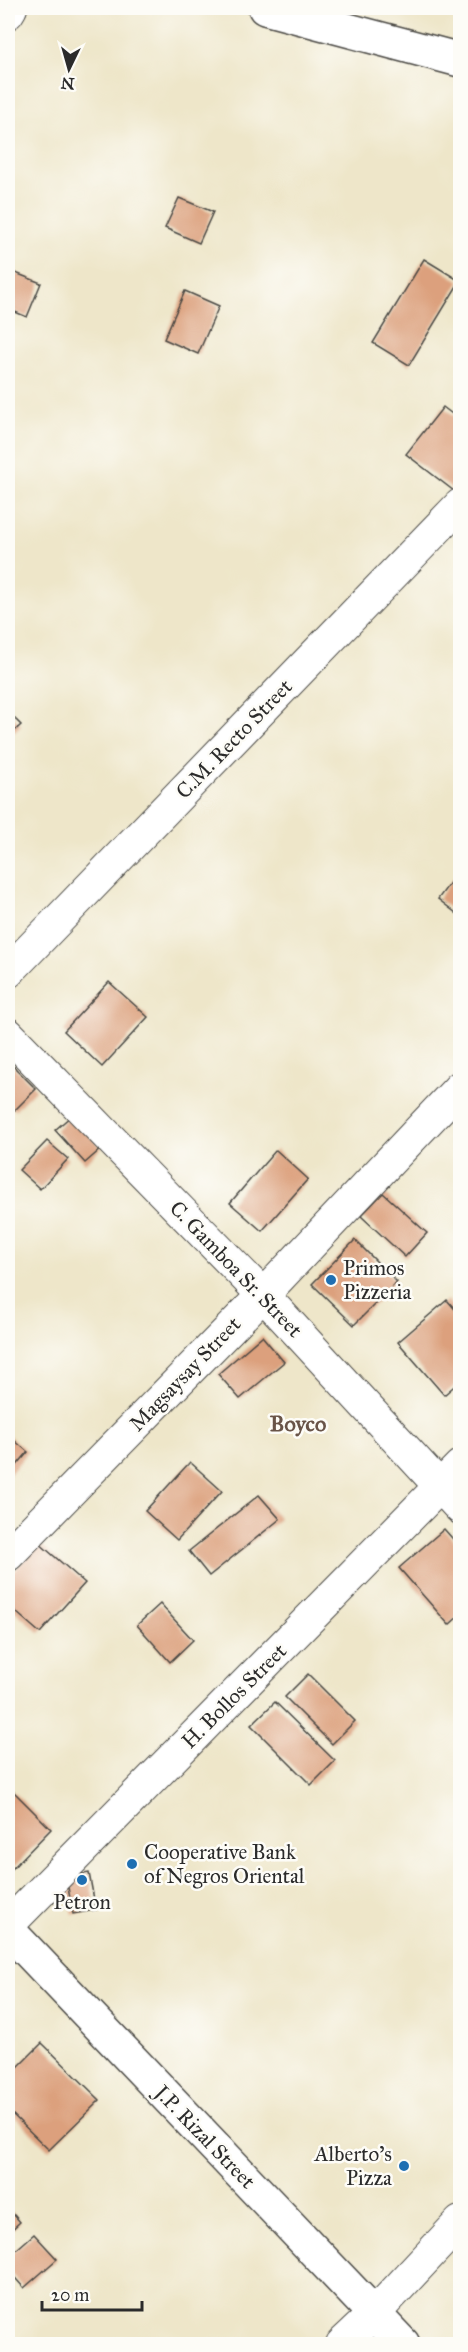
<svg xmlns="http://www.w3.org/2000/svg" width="468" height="2352" font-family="'IM FELL Great Primer',serif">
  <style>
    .building { fill: #dca07d }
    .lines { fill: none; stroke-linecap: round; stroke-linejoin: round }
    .minor-casing { stroke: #484743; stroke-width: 34 }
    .tertiary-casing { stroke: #484743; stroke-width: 36 }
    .minor { stroke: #fff; stroke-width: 32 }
    .tertiary { stroke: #fff; stroke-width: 33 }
    .poi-dot { fill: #1f6fb2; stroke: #fdfcf7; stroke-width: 2 }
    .labels { text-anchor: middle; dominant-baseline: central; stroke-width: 5; stroke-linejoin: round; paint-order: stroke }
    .street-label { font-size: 21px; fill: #2b2b2b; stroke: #fdfcf7 }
    .poi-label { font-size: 21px; fill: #2b2b2b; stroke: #fdfcf7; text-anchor: start }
    .neighbourhood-label { font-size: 22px; font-weight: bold; fill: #695448; stroke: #fdfcf7 }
  </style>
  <rect width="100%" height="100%" fill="#fdfcf7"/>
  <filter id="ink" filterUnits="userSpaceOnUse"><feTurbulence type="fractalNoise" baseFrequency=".0167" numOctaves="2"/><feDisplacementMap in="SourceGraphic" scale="12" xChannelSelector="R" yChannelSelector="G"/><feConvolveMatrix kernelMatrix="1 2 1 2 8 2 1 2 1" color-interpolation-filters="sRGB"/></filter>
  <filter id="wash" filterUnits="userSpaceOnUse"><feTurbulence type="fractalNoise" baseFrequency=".008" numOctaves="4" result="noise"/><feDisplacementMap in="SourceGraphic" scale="24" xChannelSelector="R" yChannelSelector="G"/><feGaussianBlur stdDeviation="1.35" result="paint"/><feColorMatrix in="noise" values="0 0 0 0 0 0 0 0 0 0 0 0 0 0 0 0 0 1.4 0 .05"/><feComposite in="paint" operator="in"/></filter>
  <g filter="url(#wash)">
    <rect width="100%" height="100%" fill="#eee6c9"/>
    <g id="blocks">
      <g class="building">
        <polygon points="179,198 213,212 199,243 165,228"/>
        <polygon points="424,259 460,281 409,365 373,343"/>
        <polygon points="8,270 41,283 27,317 8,309"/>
        <polygon points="185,291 219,306 198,354 164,339"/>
        <polygon points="443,407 460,420 460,483 454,491 406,454"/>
        <polygon points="8,712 21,725 8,737"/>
        <polygon points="460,869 460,916 438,899"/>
        <polygon points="109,982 148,1017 102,1067 64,1031"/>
        <polygon points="8,1061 36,1089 15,1110 8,1103"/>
        <polygon points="72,1115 102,1148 85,1163 55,1130"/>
        <polygon points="47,1141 68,1159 40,1189 19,1170"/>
        <polygon points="276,1150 308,1179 262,1231 230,1203"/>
        <polygon points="383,1193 427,1233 405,1257 361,1216"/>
        <polygon points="355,1240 397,1282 354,1325 312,1284"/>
        <polygon points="447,1300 460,1315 460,1381 444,1395 398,1342"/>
        <polygon points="262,1336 284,1362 240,1399 218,1374"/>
        <polygon points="8,1435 28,1452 8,1476"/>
        <polygon points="190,1462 222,1491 177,1540 145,1511"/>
        <polygon points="259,1495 280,1519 209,1576 189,1551"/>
        <polygon points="444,1529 460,1547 460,1615 449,1625 399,1568"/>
        <polygon points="39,1543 85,1583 40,1633 8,1605 8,1578"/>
        <polygon points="160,1604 193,1640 170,1662 137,1625"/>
        <polygon points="308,1674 355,1721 332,1744 285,1697"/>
        <polygon points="275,1702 335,1761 311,1785 251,1725"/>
        <polygon points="14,1792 51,1829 12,1869 8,1865 8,1798"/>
        <polygon points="89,1873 96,1910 73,1914 66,1877"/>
        <polygon points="42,2043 100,2100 49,2150 8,2110 8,2077"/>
        <polygon points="8,2208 20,2222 8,2233"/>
        <polygon points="34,2234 57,2259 24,2288 8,2270 8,2257"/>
      </g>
    </g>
  </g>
  <g filter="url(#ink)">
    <use href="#blocks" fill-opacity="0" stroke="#484743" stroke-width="1.5"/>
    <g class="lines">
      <g class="minor-casing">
        <g id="minor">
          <polyline points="8,13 11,8"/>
          <polyline points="8,972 460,505"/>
          <polyline points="8,1034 263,1295 460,1508"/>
          <polyline points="8,1555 263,1295 460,1087"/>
          <polyline points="8,1925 460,1466"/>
          <polyline points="342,2344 374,2314 460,2222"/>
        </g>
      </g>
      <g class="tertiary-casing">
        <g id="tertiary">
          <polyline points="265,8 460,60"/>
          <polyline points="8,1930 403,2344"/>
        </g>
      </g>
      <use href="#minor" class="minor"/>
      <use href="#tertiary" class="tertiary"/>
    </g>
  </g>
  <g class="poi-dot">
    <circle cx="331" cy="1280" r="6"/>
    <circle cx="132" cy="1864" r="6"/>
    <circle cx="82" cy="1880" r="6"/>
    <circle cx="404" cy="2166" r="6"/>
  </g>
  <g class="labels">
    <g class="street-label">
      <text transform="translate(234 739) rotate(-46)">C.M. Recto Street</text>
      <text transform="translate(236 1269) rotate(46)">C. Gamboa Sr. Street</text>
      <text transform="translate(185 1374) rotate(-46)">Magsaysay Street</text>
      <text transform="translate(234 1696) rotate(-45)">H. Bollos Street</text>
      <text transform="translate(205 2137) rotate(46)">J.P. Rizal Street</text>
    </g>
    <g class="poi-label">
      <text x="343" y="1268">Primos<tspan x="343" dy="24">Pizzeria</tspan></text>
      <text x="144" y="1852">Cooperative Bank<tspan x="144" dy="24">of Negros Oriental</tspan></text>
      <text x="82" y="1902" text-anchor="middle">Petron</text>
      <text x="392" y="2154" text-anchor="end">Alberto's<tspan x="392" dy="24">Pizza</tspan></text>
    </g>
    <g class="neighbourhood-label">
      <text x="298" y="1423">Boyco</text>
    </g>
  </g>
  <rect width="468" height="2352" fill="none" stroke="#fdfcf7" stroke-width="30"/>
  <g transform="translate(69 69) rotate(185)" stroke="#fdfcf7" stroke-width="4.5" paint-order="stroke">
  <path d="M0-4.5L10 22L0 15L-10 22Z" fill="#2b2b2b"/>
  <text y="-9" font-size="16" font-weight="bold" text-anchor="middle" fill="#2b2b2b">N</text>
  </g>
  <path d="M42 2301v9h100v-9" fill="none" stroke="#2b2b2b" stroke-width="3"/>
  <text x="51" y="2301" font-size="18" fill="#2b2b2b" stroke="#fdfcf7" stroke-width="4.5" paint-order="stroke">20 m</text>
</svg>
